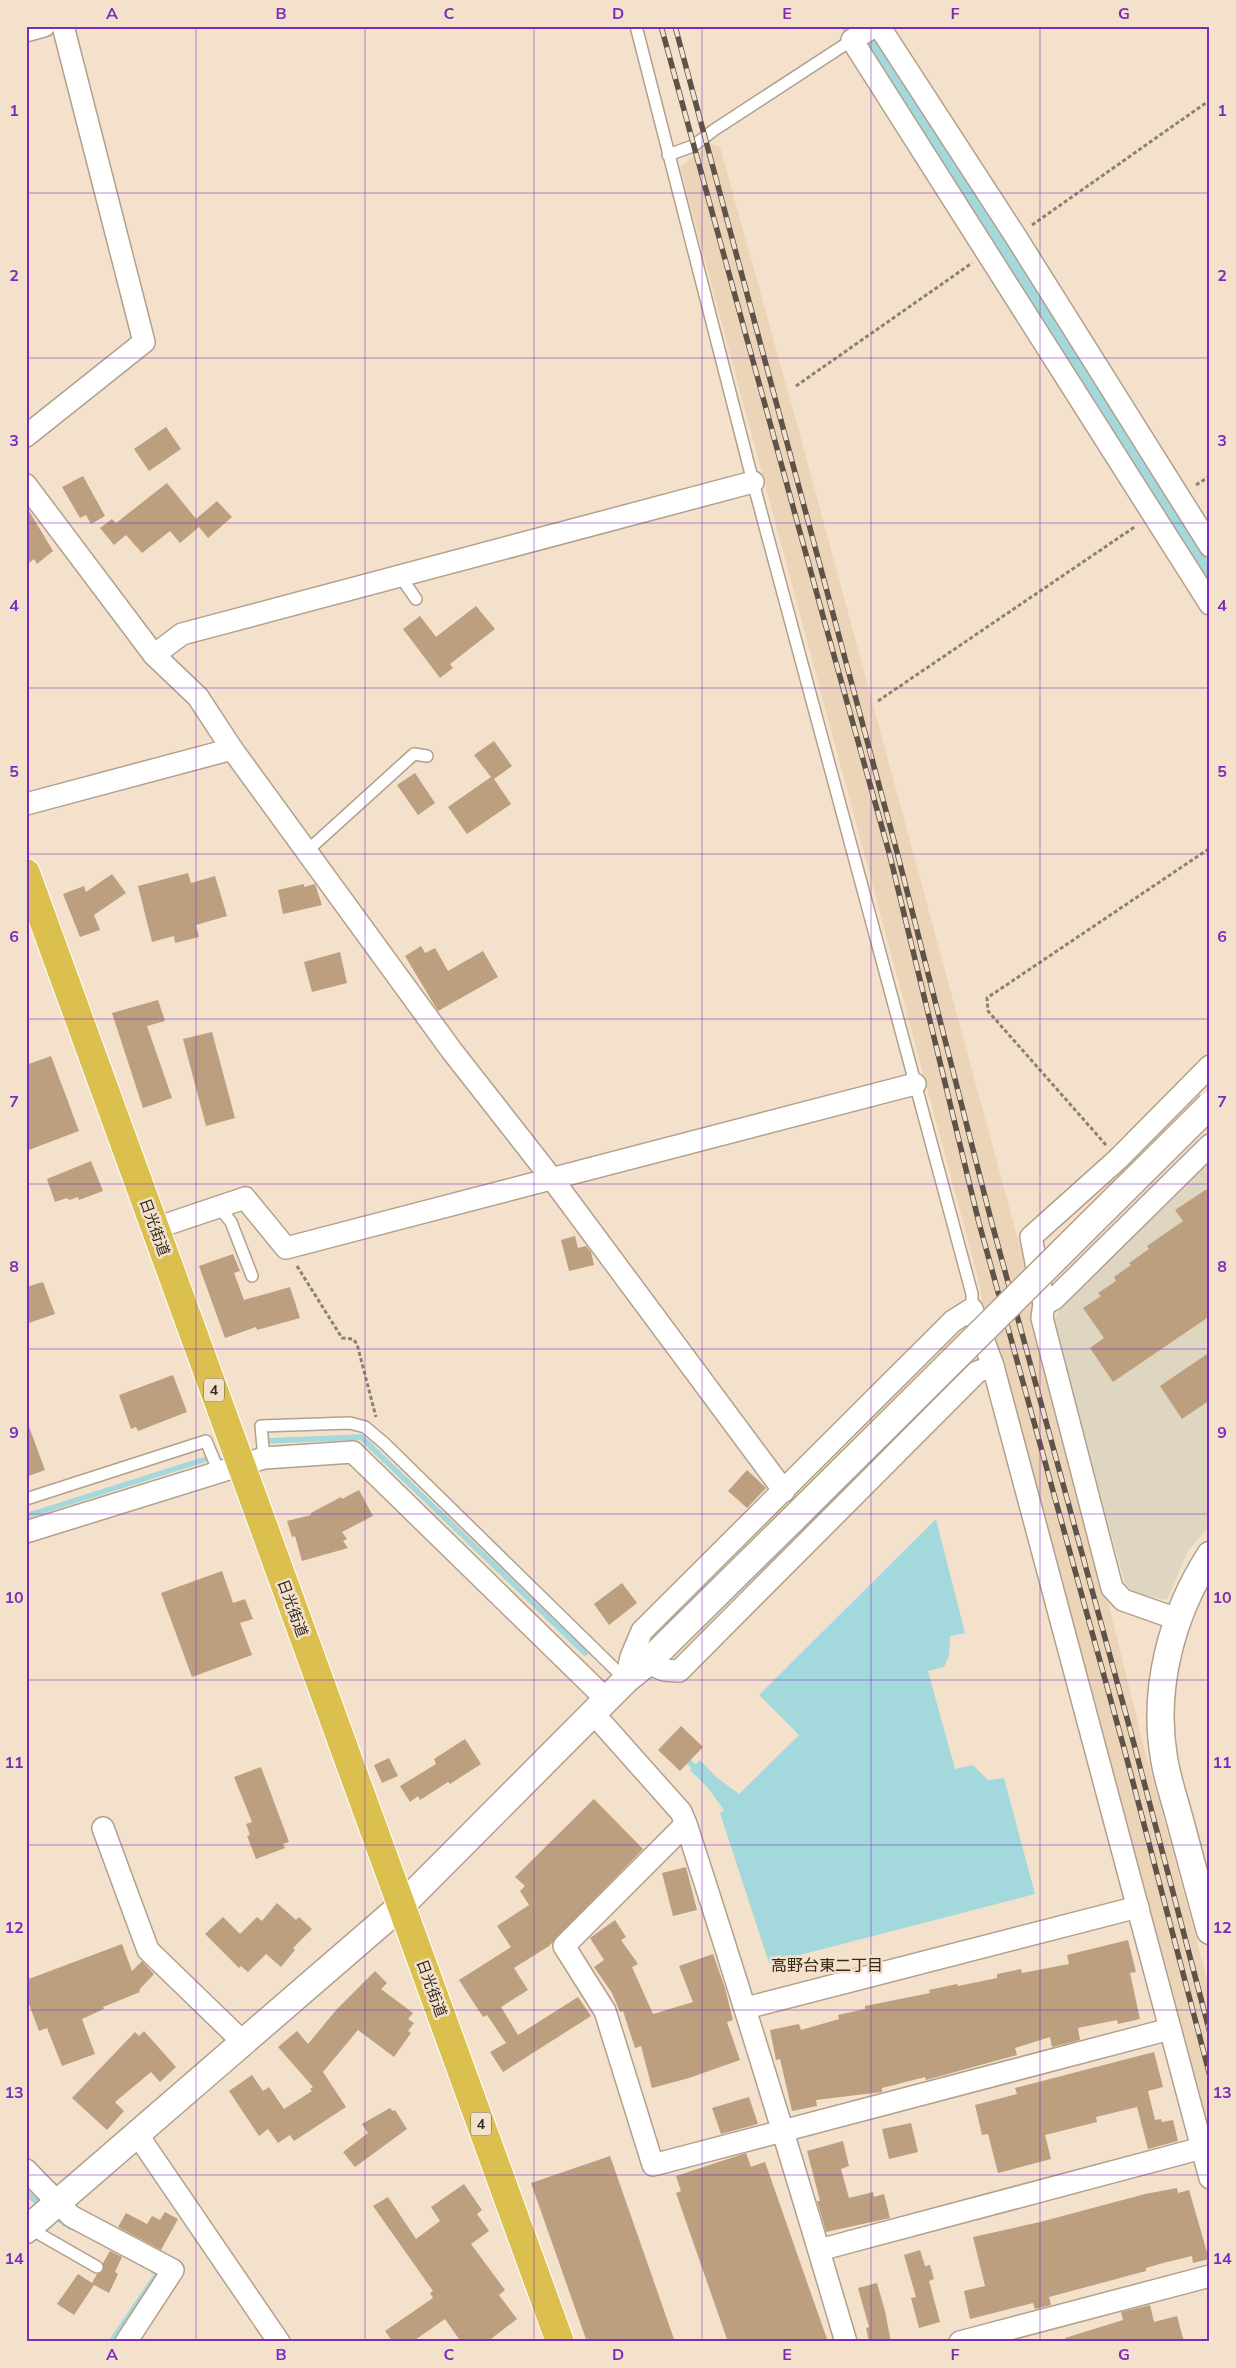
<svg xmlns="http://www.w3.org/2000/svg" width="1236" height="2368" font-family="Mulish,'Noto Sans JP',sans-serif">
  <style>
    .commercial { fill: #dfd6c2 }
    .built { fill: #ebd4b8 }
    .water { fill: #a3d9dc }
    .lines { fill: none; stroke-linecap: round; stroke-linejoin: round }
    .stream { stroke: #a3d9dc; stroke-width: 5.5 }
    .river { stroke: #a3d9dc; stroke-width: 35 }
    .building { fill: #bb9f7e }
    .service-casing { stroke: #b2a08c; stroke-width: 14 }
    .minor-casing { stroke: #b2a08c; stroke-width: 24 }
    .tertiary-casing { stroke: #b2a08c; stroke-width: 29 }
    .trunk-casing { stroke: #fff; stroke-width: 30 }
    .path { stroke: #8e8173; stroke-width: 3; stroke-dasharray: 4 2.5; stroke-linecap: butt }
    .service { stroke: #fff; stroke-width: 11 }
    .minor { stroke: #fff; stroke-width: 21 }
    .tertiary { stroke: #fff; stroke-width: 26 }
    .trunk { stroke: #dbc050; stroke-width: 28 }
    .rail-casing { stroke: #5d5348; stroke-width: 5.5 }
    .rail { stroke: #f4e1cc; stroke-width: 4; stroke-dasharray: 11; stroke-linecap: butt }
    .tertiary-bridge-casing { stroke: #b2a08c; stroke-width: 29; stroke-linecap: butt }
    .tertiary-bridge { stroke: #fff; stroke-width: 26 }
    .grid { fill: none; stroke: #7b2cbf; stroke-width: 1; stroke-opacity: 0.55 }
    .labels { text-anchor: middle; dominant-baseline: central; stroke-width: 5; stroke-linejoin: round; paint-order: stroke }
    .shield { fill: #f4e1cc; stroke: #6c6155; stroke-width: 1 }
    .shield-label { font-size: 14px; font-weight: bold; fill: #312a22 }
    .street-label { font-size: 15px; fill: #312a22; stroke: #f4e1cc }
    .neighbourhood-label { font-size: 16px; fill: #362817; stroke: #f4e1cc }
    .neatline { fill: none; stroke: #7b2cbf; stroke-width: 2 }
    .grid-label { font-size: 16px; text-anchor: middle; font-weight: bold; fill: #7b2cbf }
  </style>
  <rect width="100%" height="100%" fill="#f4e1cc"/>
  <polygon class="commercial" points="1210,1158 1210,1525 1188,1551 1167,1600 1135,1593 1125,1584 1053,1324 1059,1309"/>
  <polygon class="built" points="710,144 720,147 800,435 1024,1262 1143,1743 1210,1990 1210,2145 1009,1383 983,1303 978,1278 680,167"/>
  <polygon class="water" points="936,1519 965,1633 950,1636 949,1656 944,1667 928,1671 955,1769 973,1765 988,1780 1004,1778 1035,1894 769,1963 720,1813 724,1810 708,1788 690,1770 700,1760 716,1777 739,1794 799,1735 759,1695"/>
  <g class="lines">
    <g class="stream">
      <polyline points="265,1441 361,1437 585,1653"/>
      <polyline points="26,1516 206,1459"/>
      <polyline points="688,1761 699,1771"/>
      <polyline points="26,2193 42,2206"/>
      <polyline points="53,2215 70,2227"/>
      <polyline points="111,2342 158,2273 153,2271"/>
    </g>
    <polyline class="river" points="860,26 1210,577"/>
  </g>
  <g class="building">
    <polygon points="166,427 181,449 149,471 134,449"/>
    <polygon points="83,476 105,516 91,524 86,515 80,518 62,487"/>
    <polygon points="167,483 196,519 217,501 232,517 208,538 199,527 180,543 170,531 142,553 126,535 114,545 100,528 112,519 116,523"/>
    <polygon points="26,506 53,551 37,564 34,559 26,565"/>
    <polygon points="476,606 495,629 450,664 453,668 440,678 403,629 420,616 436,637"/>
    <polygon points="494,741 512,766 494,779 511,804 467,834 448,807 491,777 474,755"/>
    <polygon points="415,773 435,803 418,815 397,785"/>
    <polygon points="188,873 191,883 215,876 227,916 196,925 199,937 175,943 174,936 152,942 138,886"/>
    <polygon points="112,874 126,893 94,915 100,930 80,937 63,894 84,886 86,892"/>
    <polygon points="304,884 304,887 315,884 322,905 283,914 278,890"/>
    <polygon points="421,946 425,953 435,948 448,971 483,951 498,977 438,1011 405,956"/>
    <polygon points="340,952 347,983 312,992 304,962"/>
    <polygon points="158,1000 165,1021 147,1026 172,1098 143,1108 112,1013"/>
    <polygon points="212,1032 235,1118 206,1126 183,1039"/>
    <polygon points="51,1056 79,1131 26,1151 26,1065"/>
    <polygon points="91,1161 103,1191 79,1200 78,1197 69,1200 67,1198 55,1202 47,1179"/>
    <polygon points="1210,1187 1210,1316 1113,1382 1090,1348 1104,1338 1083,1308 1101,1296 1098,1293 1116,1281 1114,1277 1131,1265 1129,1263 1149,1249 1147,1246 1183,1221 1175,1210"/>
    <polygon points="575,1236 578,1248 586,1246 591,1252 594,1265 569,1271 561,1240"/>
    <polygon points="233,1254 240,1271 234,1273 244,1300 290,1287 300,1318 257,1330 256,1327 225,1338 199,1266"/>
    <polygon points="43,1282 55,1314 26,1324 26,1287"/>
    <polygon points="1210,1352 1210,1400 1182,1419 1160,1386"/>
    <polygon points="173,1375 187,1412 138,1431 136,1427 131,1429 119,1395"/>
    <polygon points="28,1424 45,1470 26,1477 26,1425"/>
    <polygon points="747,1470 766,1488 747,1508 728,1491"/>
    <polygon points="359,1490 373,1516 342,1532 347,1539 343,1541 348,1548 302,1561 295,1536 292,1537 287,1521 311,1515 311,1513 341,1497 342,1499"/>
    <polygon points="222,1571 233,1603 245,1599 253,1619 240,1623 252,1655 192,1677 161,1593"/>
    <polygon points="622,1583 637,1603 609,1625 594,1604"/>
    <polygon points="681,1726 703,1747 680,1771 658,1750"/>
    <polygon points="465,1739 481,1764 450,1784 448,1782 420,1800 418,1796 410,1802 400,1786 436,1764 434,1759"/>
    <polygon points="389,1758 398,1776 382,1783 374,1765"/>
    <polygon points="261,1767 289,1842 283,1844 285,1848 256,1859 247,1836 250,1835 246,1824 252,1822 234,1777"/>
    <polygon points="594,1799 643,1849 549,1946 514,1968 528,1990 501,2007 518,2035 578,1997 591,2016 503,2072 490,2052 506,2043 487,2015 483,2017 459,1980 511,1947 497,1926 529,1905 520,1891 525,1886 515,1877"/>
    <polygon points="686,1867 697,1910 673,1916 662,1873"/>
    <polygon points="277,1903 296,1920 299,1917 312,1929 293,1948 295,1950 281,1967 266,1954 248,1972 241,1966 239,1968 205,1934 223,1917 240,1934 257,1917 262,1921"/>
    <polygon points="615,1920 626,1937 621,1940 638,1964 632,1967 653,2014 693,2002 679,1966 713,1954 725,1988 733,2020 727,2022 740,2060 689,2078 652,2088 641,2046 635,2048 623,2011 620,2012 612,1993 594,1967 604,1960 590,1938"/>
    <polygon points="1128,1940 1136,1972 1130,1973 1140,2019 1118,2024 1117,2020 1078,2028 1080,2040 1052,2047 1050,2037 1015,2048 1017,2055 926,2080 925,2077 882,2088 882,2092 816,2100 817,2106 792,2111 780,2059 776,2060 770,2030 799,2024 801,2030 839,2019 838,2015 865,2009 865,2006 930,1993 929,1990 957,1984 958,1986 997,1978 997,1974 1021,1969 1022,1973 1069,1964 1067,1955"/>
    <polygon points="122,1944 132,1971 142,1961 154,1974 139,1990 140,1992 103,2007 104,2009 82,2019 95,2054 62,2066 47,2028 39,2031 26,1996 26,1980"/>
    <polygon points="375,1971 387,1983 381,1989 413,2013 408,2019 414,2023 408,2031 411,2033 394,2057 358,2030 323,2072 346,2107 294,2141 290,2135 278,2143 268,2129 259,2136 229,2091 252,2075 263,2091 269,2087 284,2109 312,2091 310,2089 313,2087 278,2047 297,2031 308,2044 337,2009"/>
    <polygon points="144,2031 176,2067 160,2082 151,2072 115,2102 124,2111 107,2130 72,2098 135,2032 139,2036"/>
    <polygon points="1154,2052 1163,2087 1148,2091 1155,2120 1161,2119 1162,2122 1173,2120 1178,2141 1148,2149 1137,2107 1096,2117 1097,2122 1045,2135 1051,2159 998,2173 988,2134 982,2135 975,2105 1017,2094 1015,2088"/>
    <polygon points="749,2097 758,2124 721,2134 712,2108"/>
    <polygon points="390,2108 393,2111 395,2110 407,2129 355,2167 343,2152 368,2133 362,2124"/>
    <polygon points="911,2123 918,2152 889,2159 882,2129"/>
    <polygon points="843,2141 849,2166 841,2169 849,2198 873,2192 874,2197 884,2194 890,2218 826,2232 817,2201 820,2201 807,2151"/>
    <polygon points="746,2153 751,2167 765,2162 828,2342 728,2342 676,2193 681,2191 676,2176"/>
    <polygon points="610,2156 675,2342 587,2342 531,2183"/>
    <polygon points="464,2184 482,2210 477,2214 489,2231 471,2244 505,2290 499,2295 517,2319 487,2342 461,2342 445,2319 412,2342 393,2342 385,2331 433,2298 430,2293 433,2291 373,2206 388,2197 416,2239 440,2221 431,2207"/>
    <polygon points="1177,2188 1178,2193 1189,2190 1209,2259 1193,2263 1192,2256 1163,2263 1146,2268 1146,2271 1049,2297 1051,2305 1035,2309 1033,2303 970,2319 964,2291 985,2286 973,2237 1040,2222 1145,2194"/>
    <polygon points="165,2212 178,2219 161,2250 118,2227 126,2213 147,2224 152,2216 160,2220"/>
    <polygon points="920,2250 925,2266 930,2265 934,2279 929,2281 940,2322 919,2328 911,2298 916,2297 904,2255"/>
    <polygon points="110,2251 122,2257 115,2272 118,2274 109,2293 94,2285 74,2315 57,2304 78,2274 92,2283 97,2274 103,2271 103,2263"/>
    <polygon points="877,2283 885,2311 891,2342 869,2342 866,2328 869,2327 858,2288"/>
    <polygon points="1150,2305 1154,2322 1177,2316 1184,2342 1066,2342 1065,2338 1123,2320 1121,2312"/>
  </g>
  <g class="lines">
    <g class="service-casing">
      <g id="service">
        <polyline points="636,26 753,482 972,1294 972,1309"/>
        <polyline points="668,155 693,146 714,130 852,40"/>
        <polyline points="400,576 416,599"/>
        <polyline points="307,851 414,754 427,756"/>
        <polyline points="219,1207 231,1222 252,1276"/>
        <polyline points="264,1458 261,1426 350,1423 365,1427 384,1443 626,1680"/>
        <polyline points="26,1499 206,1441 219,1472"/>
        <polyline points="29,2228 97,2267"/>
      </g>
    </g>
    <g class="minor-casing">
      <g id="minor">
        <polyline points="875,26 852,40 1210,604"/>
        <polyline points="879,26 1016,237 1210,546"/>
        <polyline points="26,31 44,26"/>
        <polyline points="26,436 144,342 63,26"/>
        <polyline points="26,485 154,655 198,697 232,749 452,1051 553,1180 784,1491"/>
        <polyline points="154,655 182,634 753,482"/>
        <polyline points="26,804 232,749"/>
        <polyline points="1210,1066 1118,1159 1031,1237 1044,1304 1054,1299 1210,1145"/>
        <polyline points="156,1228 245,1198 286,1248 915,1084"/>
        <polyline points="1044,1304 1042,1318 1112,1588 1123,1600 1177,1619"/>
        <polyline points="26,1532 264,1458 353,1452 607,1700"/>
        <polyline points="647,1663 664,1670 679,1671 977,1372 993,1366"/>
        <polyline points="626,1680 631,1657 642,1631 953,1321 972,1309 993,1366 1210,2178"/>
        <polyline points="593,1713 681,1812 686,1824"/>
        <polyline points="103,1828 148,1950 243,2042"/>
        <polyline points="746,2008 1138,1907"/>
        <polyline points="137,2134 279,2342"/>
        <polyline points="26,2170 71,2216 173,2270 126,2342"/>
        <polyline points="819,2250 1202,2148"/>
        <path d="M846,2342c-51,-173 -104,-346 -160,-518l-122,122 41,65 48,154 517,-136"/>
        <polyline points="960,2342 1210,2276"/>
      </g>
    </g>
    <g class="tertiary-casing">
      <g id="tertiary">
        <path d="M1210,1555c-38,59 -58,133 -46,203 3,19 9,37 14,55 11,40 21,79 32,118"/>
        <polyline points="26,2230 402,1905 626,1680 647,1663 793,1519"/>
      </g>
    </g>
    <g class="trunk-casing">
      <polyline id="trunk" points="26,873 560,2342"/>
    </g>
    <g class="path">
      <polyline points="1032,225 1210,100"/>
      <polyline points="796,386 972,263"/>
      <polyline points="1196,485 1210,476"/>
      <polyline points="878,701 1136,526"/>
      <polyline points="1106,1145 988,1011 987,998 1210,848"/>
      <polyline points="297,1266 342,1338 353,1339 357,1344 376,1417"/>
    </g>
    <use href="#service" class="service"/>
    <use href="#minor" class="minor"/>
    <use href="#tertiary" class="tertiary"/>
    <use href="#trunk" class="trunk"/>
    <g class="rail-casing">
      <g id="rail">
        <polyline points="661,26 823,616 890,856 979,1223 1124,1748 1210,2076"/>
        <polyline points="675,26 897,852 991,1220 1134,1744 1210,2033"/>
      </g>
    </g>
    <use href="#rail" class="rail"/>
    <g class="tertiary-bridge-casing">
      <polyline id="tertiary-bridge" points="793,1519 1210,1105"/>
    </g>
    <use href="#tertiary-bridge" class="tertiary-bridge"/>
  </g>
  <path class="grid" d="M196,26v2316M365,26v2316M534,26v2316M702,26v2316M871,26v2316M1040,26v2316M26,193h1184M26,358h1184M26,523h1184M26,688h1184M26,854h1184M26,1019h1184M26,1184h1184M26,1349h1184M26,1514h1184M26,1680h1184M26,1845h1184M26,2010h1184M26,2175h1184"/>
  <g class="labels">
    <g class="shield">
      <rect x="204" y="1378.5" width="20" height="23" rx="4"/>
      <rect x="471" y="2112.5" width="20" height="23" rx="4"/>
    </g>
    <g class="shield-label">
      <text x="214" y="1390">4</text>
      <text x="481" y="2124">4</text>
    </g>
    <g class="street-label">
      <text transform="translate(155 1227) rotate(70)">日光街道</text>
      <text transform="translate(293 1608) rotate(70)">日光街道</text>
      <text transform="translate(432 1988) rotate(70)">日光街道</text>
    </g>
    <g class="neighbourhood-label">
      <text x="827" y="1965">高野台東二丁目</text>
    </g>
  </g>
  <rect width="1236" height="2368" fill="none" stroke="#f4e1cc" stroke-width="55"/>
  <rect x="28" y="28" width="1180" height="2312" class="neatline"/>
  <g class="grid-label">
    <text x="112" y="19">A</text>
    <text x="281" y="19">B</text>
    <text x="449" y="19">C</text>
    <text x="618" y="19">D</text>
    <text x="787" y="19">E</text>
    <text x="955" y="19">F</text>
    <text x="1124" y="19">G</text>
    <text x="14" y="116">1</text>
    <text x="1222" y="116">1</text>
    <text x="14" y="281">2</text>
    <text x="1222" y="281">2</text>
    <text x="14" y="446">3</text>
    <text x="1222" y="446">3</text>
    <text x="14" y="611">4</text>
    <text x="1222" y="611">4</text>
    <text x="14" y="777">5</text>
    <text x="1222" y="777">5</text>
    <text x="14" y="942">6</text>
    <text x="1222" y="942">6</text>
    <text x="14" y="1107">7</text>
    <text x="1222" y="1107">7</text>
    <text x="14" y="1272">8</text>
    <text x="1222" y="1272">8</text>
    <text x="14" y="1438">9</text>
    <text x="1222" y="1438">9</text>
    <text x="14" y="1603">10</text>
    <text x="1222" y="1603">10</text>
    <text x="14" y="1768">11</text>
    <text x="1222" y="1768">11</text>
    <text x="14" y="1933">12</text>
    <text x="1222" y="1933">12</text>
    <text x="14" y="2098">13</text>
    <text x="1222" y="2098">13</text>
    <text x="14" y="2264">14</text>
    <text x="1222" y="2264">14</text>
    <text x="112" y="2360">A</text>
    <text x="281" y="2360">B</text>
    <text x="449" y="2360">C</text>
    <text x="618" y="2360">D</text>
    <text x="787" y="2360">E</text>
    <text x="955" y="2360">F</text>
    <text x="1124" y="2360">G</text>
  </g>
</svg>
